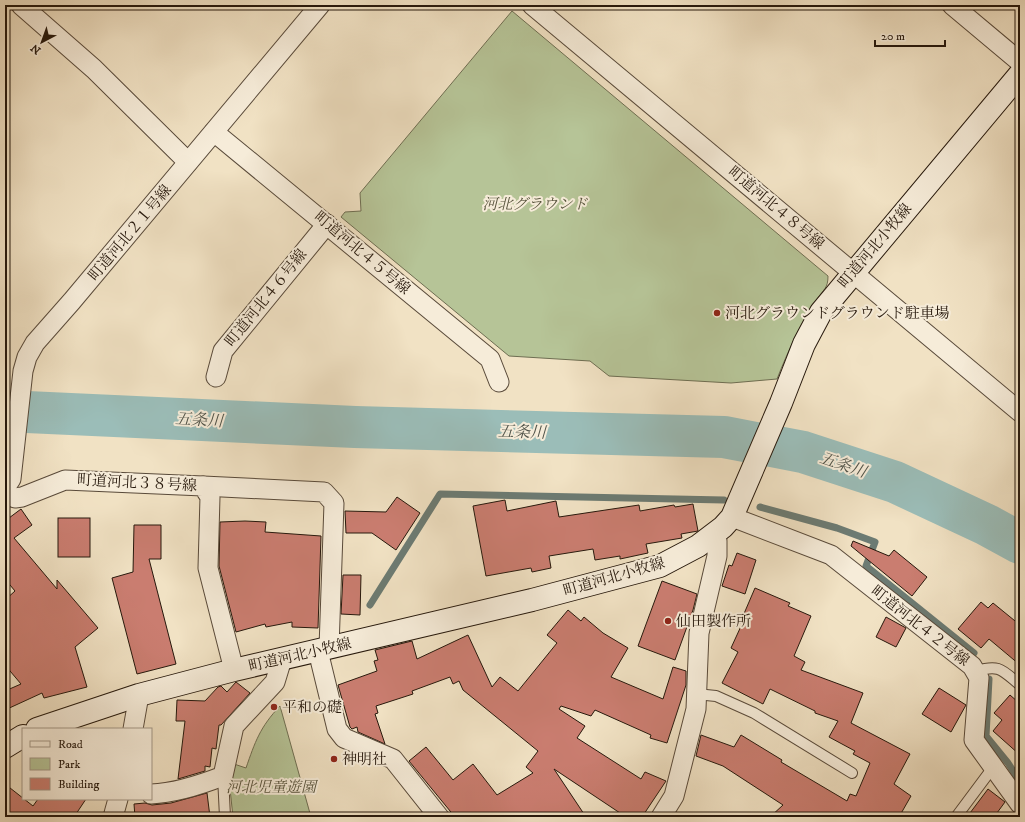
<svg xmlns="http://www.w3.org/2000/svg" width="1025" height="822" font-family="'IM FELL DW Pica','Noto Serif JP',serif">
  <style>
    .green { fill: #b6c497; stroke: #6e6e52 }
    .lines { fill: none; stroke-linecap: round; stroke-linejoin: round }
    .stream { stroke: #6c7b73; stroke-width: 7 }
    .river { stroke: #9bbdb8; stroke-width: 42 }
    .building { fill: #ca7d70; stroke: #26180c }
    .lane-casing { stroke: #594a3a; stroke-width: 12 }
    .street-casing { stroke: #594a3a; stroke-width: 21 }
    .secondary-casing { stroke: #26180c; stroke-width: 24 }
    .lane { stroke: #f6ecd9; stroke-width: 10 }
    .street { stroke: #f6ecd9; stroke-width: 19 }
    .secondary { stroke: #f6ecd9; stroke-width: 22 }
    .poi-dot { fill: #8f2418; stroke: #f6ecd9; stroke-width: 1.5 }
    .labels { text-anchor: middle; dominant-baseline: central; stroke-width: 4; stroke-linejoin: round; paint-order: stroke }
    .park-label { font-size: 15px; font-style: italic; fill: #58543d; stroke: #f6ecd9 }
    .street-label { font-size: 15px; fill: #26180c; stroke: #f6ecd9 }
    .poi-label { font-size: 15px; fill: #26180c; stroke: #f6ecd9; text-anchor: start }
    .water-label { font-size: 16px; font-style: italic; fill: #4f5248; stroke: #f6ecd9 }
  </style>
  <rect width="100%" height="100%" fill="#f1e2c4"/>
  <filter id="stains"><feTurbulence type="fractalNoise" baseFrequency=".005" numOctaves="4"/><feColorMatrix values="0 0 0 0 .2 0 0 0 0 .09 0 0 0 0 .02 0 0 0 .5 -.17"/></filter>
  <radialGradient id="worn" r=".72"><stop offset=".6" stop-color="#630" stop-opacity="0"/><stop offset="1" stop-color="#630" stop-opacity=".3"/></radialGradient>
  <g class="green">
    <path d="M512,11l316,265c0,12 -4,13 -11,23 -17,26 -29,52 -40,80l-46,4 -122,-7 -19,-15 -81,-5 -168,-139 4,-5 16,-1 -1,-18z"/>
    <path d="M280,706l31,111h-78l-5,-47 3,-7 15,5c9,-26 14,-41 34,-62z"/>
  </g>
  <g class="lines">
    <g class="stream">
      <polyline points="760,507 837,528 875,542 866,566 974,653"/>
      <polyline points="370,605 440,494 724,500"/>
      <polyline points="989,679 986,736 1008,763 1020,782"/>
    </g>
    <polyline class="river" points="5,411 355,427 724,437 803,452 895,482 987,525 1020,543"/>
  </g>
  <g class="building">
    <polygon points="397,497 420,513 396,550 372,533 346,533 345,511 386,512"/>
    <polygon points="505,500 507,511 556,501 559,517 639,505 640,511 674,505 675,507 693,504 698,531 681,534 682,538 646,544 648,553 620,559 620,556 595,560 593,549 549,556 551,568 532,572 531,568 486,576 473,506"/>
    <polygon points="21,509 32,525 14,538 57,589 57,580 98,628 75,647 87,687 44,698 42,693 5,710 5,691 21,684 5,665 5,600 15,591 5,579 5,521"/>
    <rect x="58" y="518" width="32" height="39"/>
    <polygon points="245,521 266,522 265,532 321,536 318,628 292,627 292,622 266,627 265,624 236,632 219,566 220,522"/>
    <polygon points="134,525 161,525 161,559 149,559 176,664 137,674 112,578 133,572"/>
    <polygon points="853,541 889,556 894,550 927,577 912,596 851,546"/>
    <polygon points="737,553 756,560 745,594 722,586 729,565 732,566"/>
    <polygon points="343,575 361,575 360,615 341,614"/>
    <polygon points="662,581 697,594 693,610 675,660 638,646"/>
    <polygon points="755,588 790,603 788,606 811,616 794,656 805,662 801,670 863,693 851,723 910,754 894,784 911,796 899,817 770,817 783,805 723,766 696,756 701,735 734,747 741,735 782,760 781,762 847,801 850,794 856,796 870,763 853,754 855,751 829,737 838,721 815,713 815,711 770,689 763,704 722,683 738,652 731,648 742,624 740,623"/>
    <polygon points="981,602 988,608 993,603 1020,625 1020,665 989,639 981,648 958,629"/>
    <polygon points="568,610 581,621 584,617 603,633 628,648 611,677 663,699 673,667 686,671 686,685 667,743 650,738 651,735 595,710 591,716 561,706 559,709 585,726 577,738 641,779 645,772 666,781 642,817 626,817 554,769 586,817 455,817 409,761 426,747 453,780 473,764 497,795 533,773 526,767 538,751 463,690 459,681 453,684 450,677 412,691 413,694 376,706 378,713 375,714 385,744 358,732 357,727 352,729 350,727 338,685 377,671 374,661 378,660 375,650 412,641 417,659 468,635 492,687 500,677 518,691 557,643 547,635"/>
    <polygon points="886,617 906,628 896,647 876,637"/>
    <polygon points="236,682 250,693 221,725 219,725 216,749 212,748 210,767 205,766 205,771 178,779 185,721 176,721 177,700 205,701 218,687 221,686 227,692"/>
    <polygon points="939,688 966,705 951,732 922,714"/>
    <polygon points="1010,695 1018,702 1020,700 1020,755 993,731 1002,720 994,713"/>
    <polygon points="5,784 33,806 38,799 86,799 74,817 5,817"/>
    <polygon points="988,789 1005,802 994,817 967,817"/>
    <polygon points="207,793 210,817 135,817 134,804 145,803 152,805 171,803"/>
  </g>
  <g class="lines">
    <g class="lane-casing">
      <g id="lane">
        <path d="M976,671c24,-7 26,-1 44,14"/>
        <polyline points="696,694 716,696 754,713 852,773"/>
        <polyline points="223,776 225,817"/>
        <polyline points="956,817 994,766"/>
      </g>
    </g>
    <g class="street-casing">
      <g id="street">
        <polyline points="21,5 94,69 188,162"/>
        <polyline points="532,5 1020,412"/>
        <polyline points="952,5 1020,62"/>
        <polyline points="214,132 490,359 499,382"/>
        <polyline points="216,377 223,351 327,224"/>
        <polyline points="203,486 324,492 334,503 329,648"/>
        <polyline points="5,488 11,479 23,371 27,357 35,343 72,301 320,5"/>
        <polyline points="5,494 15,498 22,497 65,480 203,486 210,497 208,568 234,670"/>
        <polyline points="732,517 831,555 972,666 979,678 974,740 1020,804"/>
        <polyline points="318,651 337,729 344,738 393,759 439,817"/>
        <polyline points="133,729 139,695"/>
        <path d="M151,794c25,-1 49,-9 72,-18l11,-50 41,-44 7,-23"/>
        <polyline points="113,817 118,799"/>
        <polyline points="661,817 674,796 696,709 699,633 717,556 717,541 714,535"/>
      </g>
    </g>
    <g class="secondary-casing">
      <g id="secondary">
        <polyline points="37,729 139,695 234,670 532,600 660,566 698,546 723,527 732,517 781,403 804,344 821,312 1020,74"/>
        <polyline points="5,747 23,736"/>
      </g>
    </g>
    <use href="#lane" class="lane"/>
    <use href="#street" class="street"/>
    <use href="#secondary" class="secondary"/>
  </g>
  <g class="poi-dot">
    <circle cx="717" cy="313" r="4"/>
    <circle cx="668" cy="621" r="4"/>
    <circle cx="274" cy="707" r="4"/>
    <circle cx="334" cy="759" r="4"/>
  </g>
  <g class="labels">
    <g class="park-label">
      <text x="535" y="204">河北グラウンド</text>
      <text x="271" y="787">河北児童遊園</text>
    </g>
    <g class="street-label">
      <text transform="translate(776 208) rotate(40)">町道河北４８号線</text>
      <text transform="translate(130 233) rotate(-50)">町道河北２１号線</text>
      <text transform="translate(875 246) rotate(-50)">町道河北小牧線</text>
      <text transform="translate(362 253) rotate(40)">町道河北４５号線</text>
      <text transform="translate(266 298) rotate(-51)">町道河北４６号線</text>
      <text transform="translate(137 483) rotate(3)">町道河北３８号線</text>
      <text transform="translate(614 577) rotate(-16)">町道河北小牧線</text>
      <text transform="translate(920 626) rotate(38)">町道河北４２号線</text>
      <text transform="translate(300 655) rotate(-13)">町道河北小牧線</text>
    </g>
    <g class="poi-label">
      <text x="725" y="313">河北グラウンドグラウンド駐車場</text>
      <text x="676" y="621">仙田製作所</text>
      <text x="282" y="707">平和の礎</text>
      <text x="342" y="759">神明社</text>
    </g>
    <g class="water-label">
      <text transform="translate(199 420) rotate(3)">五条川</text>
      <text transform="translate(522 432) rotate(2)">五条川</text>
      <text transform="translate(843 465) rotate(19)">五条川</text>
    </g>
  </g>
  <rect width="1025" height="822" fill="none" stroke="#f1e2c4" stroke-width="20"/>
  <rect x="6" y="6" width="1013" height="810" fill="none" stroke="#26180c" stroke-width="2"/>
  <rect x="10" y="10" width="1005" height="802" fill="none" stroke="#26180c"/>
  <rect x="22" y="728" width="130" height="72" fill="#f6ecd9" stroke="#a39787"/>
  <rect x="30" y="741" width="20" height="6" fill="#f6ecd9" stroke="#a39787"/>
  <text x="58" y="748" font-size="12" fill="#26180c">Road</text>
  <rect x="30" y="758" width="20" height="12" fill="#b6c497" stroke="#a39787"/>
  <text x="58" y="768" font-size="12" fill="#26180c">Park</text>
  <rect x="30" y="778" width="20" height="12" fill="#ca7d70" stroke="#a39787"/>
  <text x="58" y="788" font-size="12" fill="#26180c">Building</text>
  <g transform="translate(42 42) rotate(221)" stroke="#f6ecd9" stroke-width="3" paint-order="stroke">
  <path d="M0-3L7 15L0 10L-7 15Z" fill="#26180c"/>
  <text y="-6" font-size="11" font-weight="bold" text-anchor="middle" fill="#26180c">N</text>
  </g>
  <path d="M875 40v6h70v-6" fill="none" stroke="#26180c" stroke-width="2"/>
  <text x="881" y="40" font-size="12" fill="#26180c" stroke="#f6ecd9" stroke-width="3" paint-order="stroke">20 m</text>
  <rect width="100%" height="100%" filter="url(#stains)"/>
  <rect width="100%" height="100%" fill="url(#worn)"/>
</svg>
